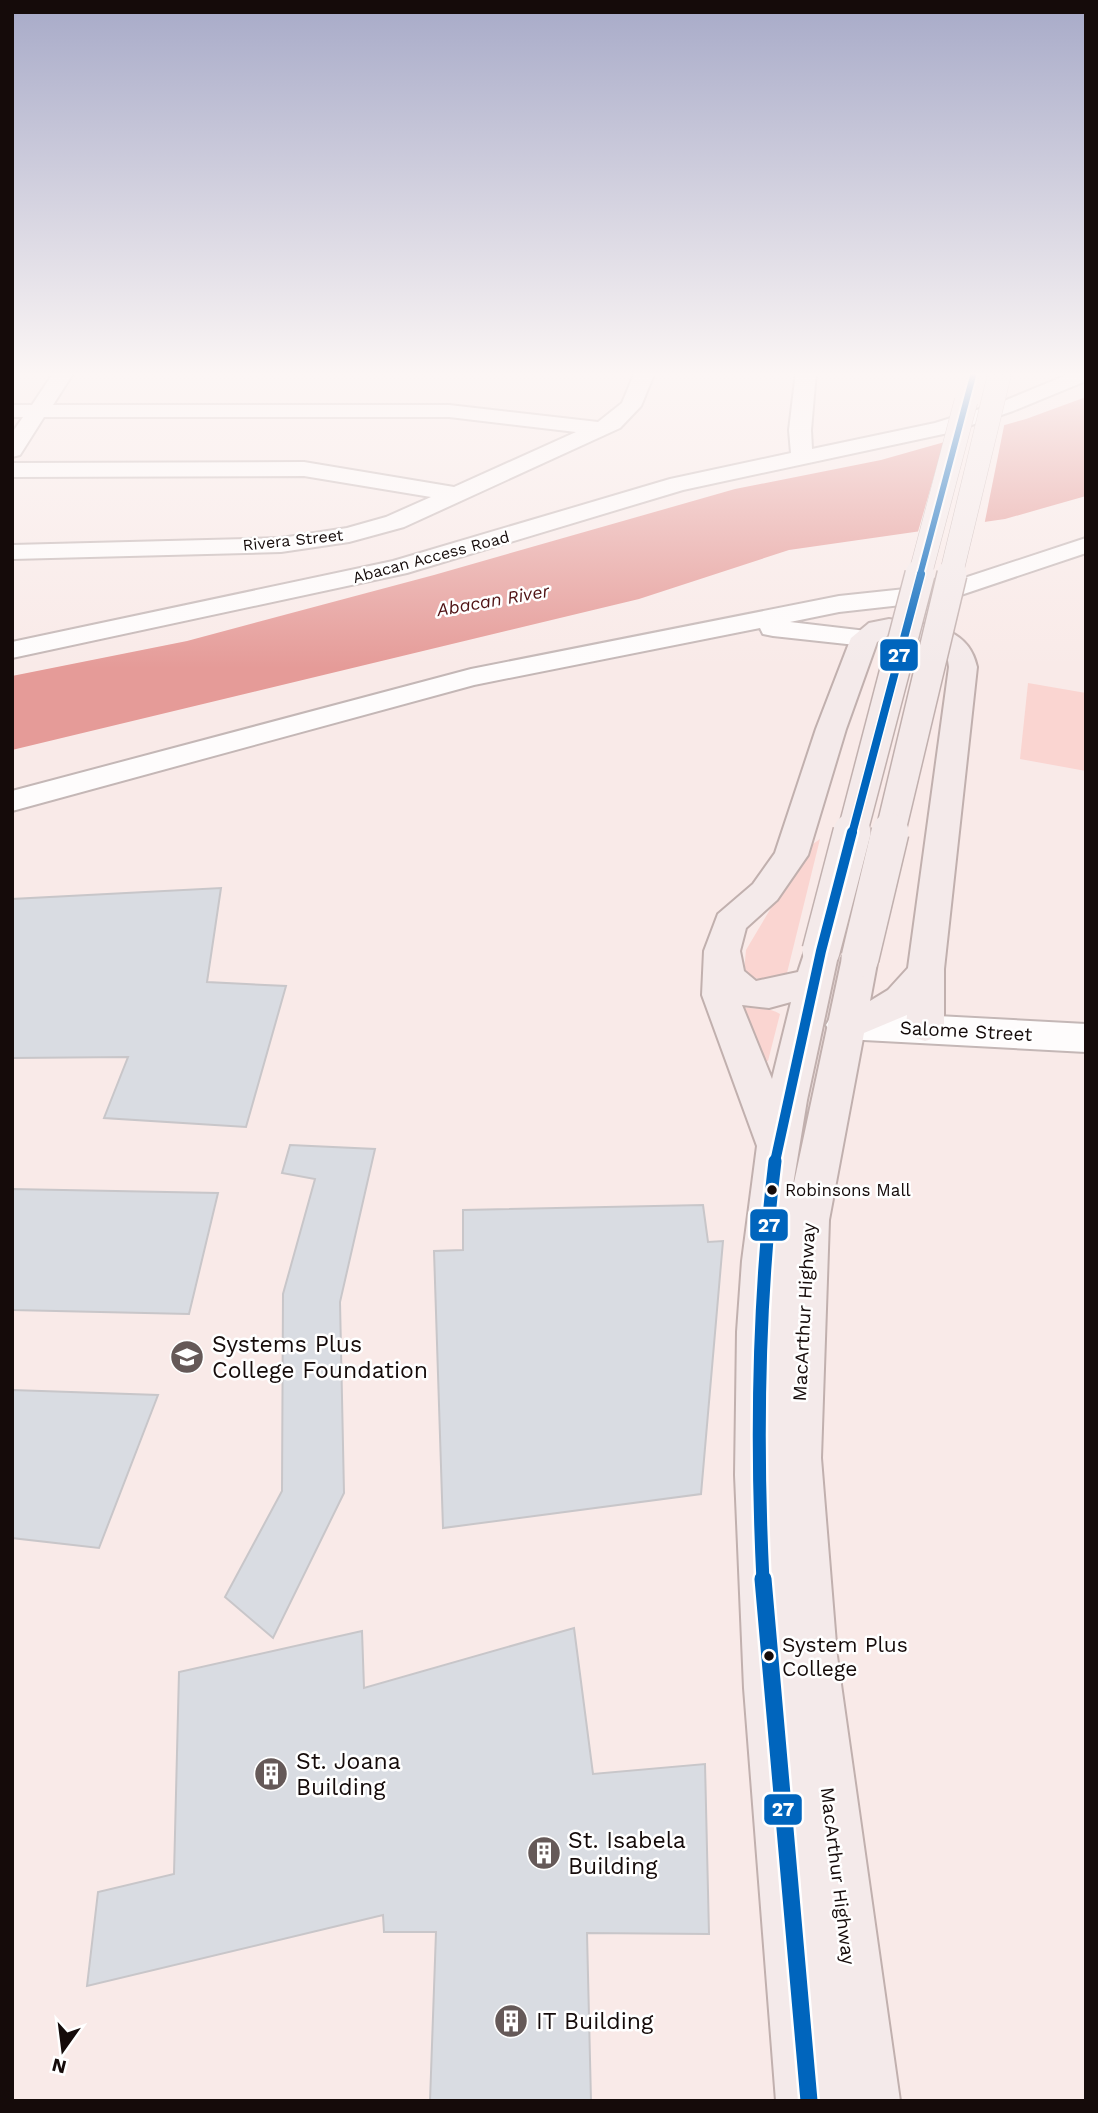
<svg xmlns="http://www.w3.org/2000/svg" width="1098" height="2113" font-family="'Work Sans',sans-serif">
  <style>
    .green { fill: #fad5d1 }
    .water { fill: #e59b98 }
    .pier { fill: #f9eae8 }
    .building { fill: #d9dce2; stroke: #c8c6c9; stroke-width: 2 }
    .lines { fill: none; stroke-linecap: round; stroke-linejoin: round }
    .minor-casing { stroke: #c4b7b6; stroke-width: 4 }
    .tertiary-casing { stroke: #c4b7b6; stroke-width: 4 }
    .secondary-casing { stroke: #c4b7b6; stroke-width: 4 }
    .trunk-casing { stroke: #c1b0ae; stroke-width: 4 }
    .minor { fill: #fefcfc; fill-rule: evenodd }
    .tertiary { fill: #fefcfc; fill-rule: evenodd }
    .secondary { fill: #fefcfc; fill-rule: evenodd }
    .trunk { fill: #f4eaea; fill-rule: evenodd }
    .trunk-bridge-far2-casing { stroke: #c1b0ae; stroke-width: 24; stroke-linecap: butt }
    .trunk-bridge-far1-casing { stroke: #c1b0ae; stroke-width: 32; stroke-linecap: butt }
    .trunk-bridge-casing { stroke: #c1b0ae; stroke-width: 40; stroke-linecap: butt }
    .trunk-bridge-far2 { stroke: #f4eaea; stroke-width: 23 }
    .trunk-bridge-far1 { stroke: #f4eaea; stroke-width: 29 }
    .trunk-bridge { stroke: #f4eaea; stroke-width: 37 }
    .bus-1-far4-casing { stroke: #fff; stroke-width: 10 }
    .bus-1-far3-casing { stroke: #fff; stroke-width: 11 }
    .bus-1-far2-casing { stroke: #fff; stroke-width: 15 }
    .bus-1-far1-casing { stroke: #fff; stroke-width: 18 }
    .bus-1-casing { stroke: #fff; stroke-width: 22 }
    .bus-1-far4 { stroke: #0065bd; stroke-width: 6 }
    .bus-1-far3 { stroke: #0065bd; stroke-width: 8 }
    .bus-1-far2 { stroke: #0065bd; stroke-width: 10 }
    .bus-1-far1 { stroke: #0065bd; stroke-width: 13 }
    .bus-1 { stroke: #0065bd; stroke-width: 17 }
    .bus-dot { fill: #150b0a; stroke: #fff; stroke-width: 2.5 }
    .labels { text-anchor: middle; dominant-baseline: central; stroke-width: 5; stroke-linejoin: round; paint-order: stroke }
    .far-street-label { font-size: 16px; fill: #150b0a; stroke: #fff }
    .bus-label { font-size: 17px; fill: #150b0a; stroke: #fff; text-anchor: start }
    .far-water-label { font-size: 18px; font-style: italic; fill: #4f1113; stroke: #fff }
    .street-label { font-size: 19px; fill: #150b0a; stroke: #fff }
    .near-bus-label { font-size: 21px; fill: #150b0a; stroke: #fff; text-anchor: start }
    .near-poi-label { font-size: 23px; fill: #150b0a; stroke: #fff; text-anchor: start }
    .line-badge { stroke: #fff; stroke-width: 2.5 }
    .badge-label { font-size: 19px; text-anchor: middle; font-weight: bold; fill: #fff }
  </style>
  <rect width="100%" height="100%" fill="#f9eae8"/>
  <g class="green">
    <polygon points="1028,683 1086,693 1086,771 1020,759"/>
    <path d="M820,839l-34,138c-17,3 -28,6 -42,-6l2,-21 60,-101z"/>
    <path d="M737,1006c14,4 31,0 43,8l-12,47 -6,1z"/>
  </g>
  <polygon class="water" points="1086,397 1086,496 1005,519 789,550 639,599 12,750 12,676 187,641 434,575 735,489 881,460 1026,419"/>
  <polygon class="pier" points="1005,421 984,526 917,535 945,438"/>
  <g class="building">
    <polygon points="221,888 207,982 286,986 246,1127 104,1118 128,1057 12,1058 12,899"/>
    <polygon points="290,1145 375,1149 340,1302 344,1493 273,1638 225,1597 282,1491 283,1294 315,1179 282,1173"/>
    <polygon points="12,1189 218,1193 189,1314 12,1310"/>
    <polygon points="703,1205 708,1242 723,1241 701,1494 443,1528 434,1251 463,1250 463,1210"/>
    <polygon points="12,1390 158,1395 99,1548 12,1538"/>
    <polygon points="574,1628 593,1774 705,1764 709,1934 587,1933 591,2101 430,2101 436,1932 384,1932 383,1915 87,1986 98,1892 174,1874 179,1672 362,1631 364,1688"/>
  </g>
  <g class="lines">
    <g class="minor-casing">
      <polygon id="minor" points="54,372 74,372 53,405 449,405 598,422 622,403 635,372 655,372 641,406 620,428 404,527 349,542 281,552 12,559 12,545 281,538 347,528 386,517 431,497 304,476 12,477 12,463 304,462 454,487 576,432 449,417 44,417 20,455 12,457 12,433 23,417 12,417 12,405 32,405"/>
    </g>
    <g class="tertiary-casing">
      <g id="tertiary">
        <polygon points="796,372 816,372 811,430 812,449 935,423 999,403 1074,372 1086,372 1086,381 1013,411 948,433 683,490 407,573 12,658 12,642 393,561 670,479 791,453 789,430"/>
        <polygon points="1086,538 1086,553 946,600 839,612 790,622 875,632 879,638 875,644 865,646 773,636 763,634 760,628 474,685 12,811 12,791 471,669 839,596 943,585"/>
      </g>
    </g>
    <g class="secondary-casing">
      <polygon id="secondary" points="845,1011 1086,1024 1086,1052 845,1039 832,1035 826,1025 832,1015"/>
    </g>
    <g class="trunk-casing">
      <path id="trunk" d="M889,619c36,6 79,5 88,48l-33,302v58l-6,10 -13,4 -13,-4 -6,-10 1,-12 -43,18 -35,187 -8,238 16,198 63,445h-124l-32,-413 -9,-213 2,-143 5,-71 15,-115 -55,-151 2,-44 14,-37 35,-30 22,-31 41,-124 35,-91 18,-15zM889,635l40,7 18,12 2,13 -41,301 -20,22 -18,11 8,-43 -5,-9 -13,-4 -13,4 -5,9 -51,239 16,-97 32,-149 -5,-9 -13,-4 -13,4 -10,30 -42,9 -12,-10 -4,-20 6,-23 31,-28 31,-45 38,-126 31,-87zM791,1002l-19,77 -30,-74 27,3z"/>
    </g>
    <use href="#minor" class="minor"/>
    <use href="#tertiary" class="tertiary"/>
    <use href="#secondary" class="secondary"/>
    <use href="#trunk" class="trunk"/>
    <g class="trunk-bridge-far2-casing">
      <g id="trunk-bridge-far2">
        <polyline points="920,575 966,401"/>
        <polyline points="951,575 1000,372"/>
      </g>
    </g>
    <g class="trunk-bridge-far1-casing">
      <g id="trunk-bridge-far1">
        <polyline points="852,834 920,574"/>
        <polyline points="890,834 952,574"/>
      </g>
    </g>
    <g class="trunk-bridge-casing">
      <g id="trunk-bridge">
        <polyline points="821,951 852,832"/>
        <polyline points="860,958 890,832"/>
      </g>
    </g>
    <use href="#trunk-bridge-far2" class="trunk-bridge-far2"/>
    <use href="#trunk-bridge-far1" class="trunk-bridge-far1"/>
    <use href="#trunk-bridge" class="trunk-bridge"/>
    <g class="bus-1-far4-casing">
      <polyline id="bus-1-far4" points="920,575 974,372"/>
    </g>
    <g class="bus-1-far3-casing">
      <polyline id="bus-1-far3" points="852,834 921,574"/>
    </g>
    <g class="bus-1-far2-casing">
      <polyline id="bus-1-far2" points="775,1162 821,951 852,832"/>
    </g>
    <g class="bus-1-far1-casing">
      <path id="bus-1-far1" d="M763,1581c-7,-140 -5,-281 12,-420"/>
    </g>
    <g class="bus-1-casing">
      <polyline id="bus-1" points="763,1579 809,2101"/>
    </g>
    <use href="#bus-1-far4" class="bus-1-far4"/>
    <use href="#bus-1-far3" class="bus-1-far3"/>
    <use href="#bus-1-far2" class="bus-1-far2"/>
    <use href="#bus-1-far1" class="bus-1-far1"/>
    <use href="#bus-1" class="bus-1"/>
  </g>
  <linearGradient id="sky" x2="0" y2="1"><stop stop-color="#a7aac8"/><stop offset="0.56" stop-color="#fcf6f5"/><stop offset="1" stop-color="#fcf6f5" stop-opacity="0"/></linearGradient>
  <rect width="1098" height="668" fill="url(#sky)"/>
  <defs>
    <g id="university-disc" transform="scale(1.75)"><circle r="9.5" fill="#655958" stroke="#fff"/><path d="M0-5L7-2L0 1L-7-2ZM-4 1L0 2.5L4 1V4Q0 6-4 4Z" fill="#fff"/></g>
    <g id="building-disc" transform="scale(1.75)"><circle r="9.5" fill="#655958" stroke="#fff"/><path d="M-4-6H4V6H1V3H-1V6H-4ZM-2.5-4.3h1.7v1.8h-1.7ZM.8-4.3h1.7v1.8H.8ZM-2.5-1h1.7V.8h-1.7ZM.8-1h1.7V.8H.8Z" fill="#fff"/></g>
  </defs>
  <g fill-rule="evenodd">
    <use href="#university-disc" x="187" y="1357"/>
    <use href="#building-disc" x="271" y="1774"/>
    <use href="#building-disc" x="544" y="1853"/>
    <use href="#building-disc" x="511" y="2021"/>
  </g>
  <g class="bus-dot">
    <circle cx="772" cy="1190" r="6"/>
    <circle cx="769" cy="1656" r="6"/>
  </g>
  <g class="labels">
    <g class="far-street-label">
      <text transform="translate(293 540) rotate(-6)">Rivera Street</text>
      <text transform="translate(431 557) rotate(-15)">Abacan Access Road</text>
    </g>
    <g class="bus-label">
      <text x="785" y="1190">Robinsons Mall</text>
    </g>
    <g class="far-water-label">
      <text transform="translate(493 600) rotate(-10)">Abacan River</text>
    </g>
    <g class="street-label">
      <text transform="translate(966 1031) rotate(3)">Salome Street</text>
      <text transform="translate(804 1312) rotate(-87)">MacArthur Highway</text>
      <text transform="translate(838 1876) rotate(83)">MacArthur Highway</text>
    </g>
    <g class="near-bus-label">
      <text x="782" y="1644">System Plus<tspan x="782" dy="24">College</tspan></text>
    </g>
    <g class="near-poi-label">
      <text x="212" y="1344">Systems Plus<tspan x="212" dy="26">College Foundation</tspan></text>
      <text x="296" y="1761">St. Joana<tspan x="296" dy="26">Building</tspan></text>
      <text x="568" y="1840">St. Isabela<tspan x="568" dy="26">Building</tspan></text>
      <text x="536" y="2021">IT Building</text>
    </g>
  </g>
  <g class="line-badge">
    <rect x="879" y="638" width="40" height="34" rx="7" fill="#0065bd"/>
    <rect x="749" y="1208" width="40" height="34" rx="7" fill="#0065bd"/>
    <rect x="763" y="1793" width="40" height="33" rx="7" fill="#0065bd"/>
  </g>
  <g class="badge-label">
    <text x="899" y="662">27</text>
    <text x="769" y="1232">27</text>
    <text x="783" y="1816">27</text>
  </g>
  <rect width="1098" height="2113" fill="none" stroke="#150b0a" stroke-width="28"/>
  <g transform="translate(63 2050) rotate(194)" stroke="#ffffff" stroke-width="5" paint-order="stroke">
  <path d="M0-5L12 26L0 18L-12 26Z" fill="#150b0a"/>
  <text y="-10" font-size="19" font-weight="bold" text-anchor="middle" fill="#150b0a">N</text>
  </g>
</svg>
